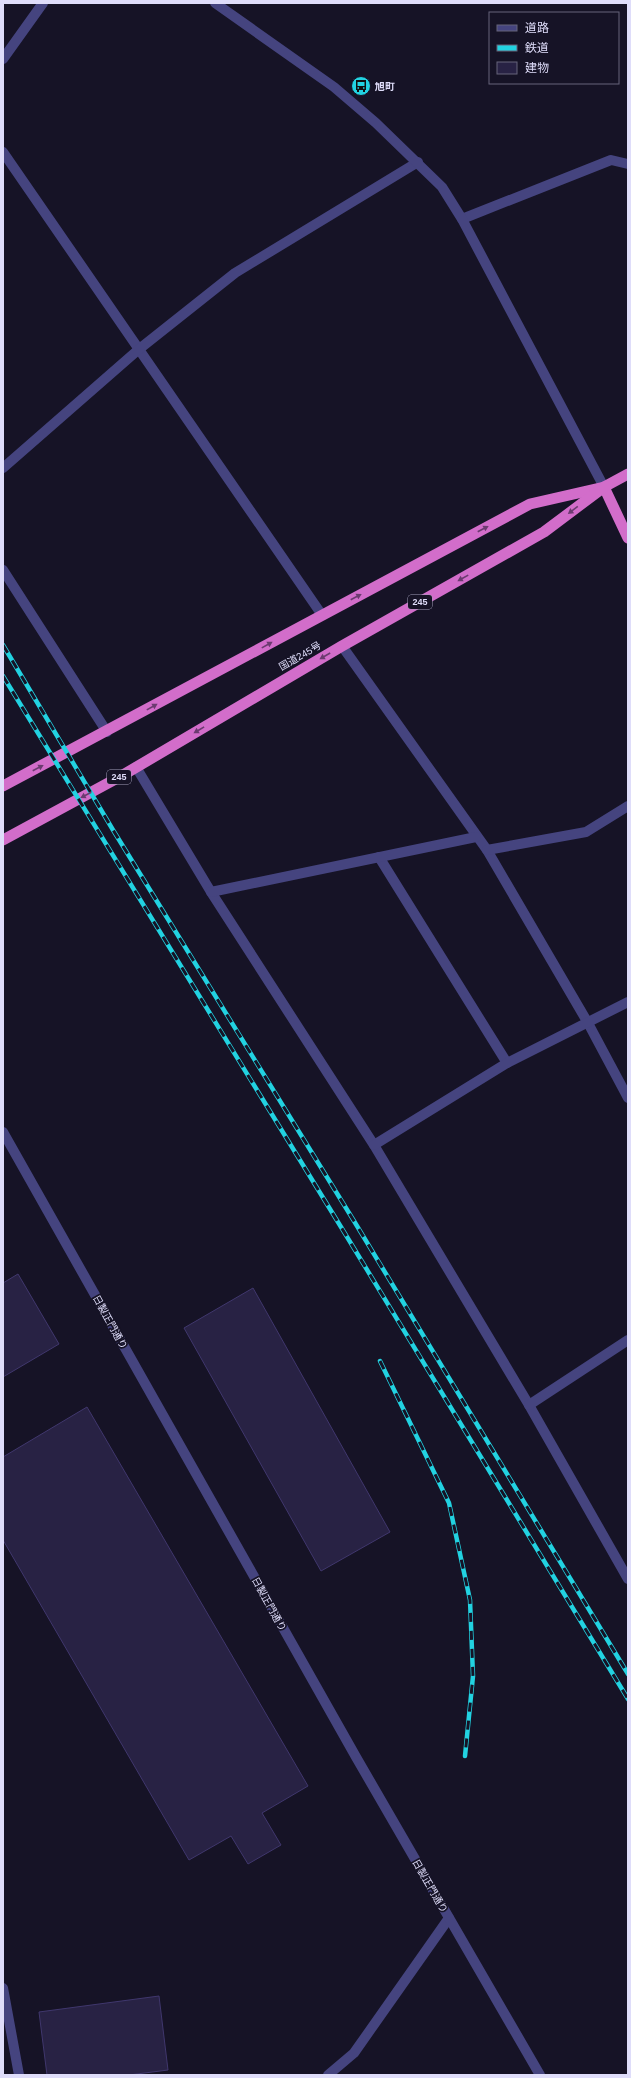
<svg xmlns="http://www.w3.org/2000/svg" width="631" height="2078" font-family="Arial,'Noto Sans JP',sans-serif">
  <style>
    .building { fill: #282244; stroke: #40376d }
    .lines { fill: none; stroke-linecap: round; stroke-linejoin: round }
    .service { stroke: #45447f; stroke-width: 10 }
    .minor { stroke: #45447f; stroke-width: 10 }
    .tertiary { stroke: #45447f; stroke-width: 10 }
    .trunk { stroke: #d26dca; stroke-width: 11 }
    .rail-casing { stroke: #22d2e1; stroke-width: 4.5 }
    .rail { stroke: #161326; stroke-width: 3; stroke-dasharray: 9; stroke-linecap: butt }
    .oneway { fill: #6b3b70 }
    .labels { text-anchor: middle; dominant-baseline: central; stroke-width: 3.5; stroke-linejoin: round; paint-order: stroke }
    .shield { fill: #161326; stroke: #a3a0ba; stroke-width: 1 }
    .shield-label { font-size: 9px; font-weight: bold; fill: #dfddfa }
    .poi-label { font-size: 10px; font-weight: bold; fill: #dfddfa; stroke: #161326; text-anchor: start }
    .street-label { font-size: 10px; fill: #dfddfa; stroke: #161326 }
  </style>
  <rect width="100%" height="100%" fill="#161326"/>
  <g class="building">
    <polygon points="18,1274 59,1344 3,1377 3,1283"/>
    <polygon points="253,1288 390,1532 321,1571 184,1328"/>
    <polygon points="87,1407 308,1786 262,1813 281,1845 248,1864 231,1836 189,1860 3,1540 3,1457"/>
    <polygon points="159,1996 168,2070 129,2075 47,2075 39,2012"/>
  </g>
  <g class="lines">
    <g class="service">
      <polyline points="3,1988 19,2075"/>
      <polyline points="328,2075 354,2053 449,1918"/>
    </g>
    <g class="minor">
      <polyline points="3,59 43,3"/>
      <polyline points="3,152 322,615"/>
      <polyline points="462,219 611,160 628,164"/>
      <polyline points="3,468 138,350 235,273 418,162"/>
      <polyline points="3,570 107,732"/>
      <polyline points="342,646 487,850 588,1023 628,1098"/>
      <polyline points="136,767 211,892 374,1145 529,1405 628,1579"/>
      <polyline points="487,850 586,832 628,806"/>
      <polyline points="379,857 507,1063"/>
      <polyline points="211,892 476,837"/>
      <polyline points="374,1145 507,1063 628,1002"/>
      <polyline points="529,1405 628,1340"/>
    </g>
    <g class="tertiary">
      <polyline points="215,3 334,87 376,123 442,187 462,219 604,487"/>
      <polyline points="3,1132 356,1757 540,2075"/>
    </g>
    <g class="trunk">
      <polyline points="604,487 628,538"/>
      <polyline points="3,786 530,504 600,488"/>
      <polyline points="3,840 123,775 342,646 544,532 604,487 628,474"/>
    </g>
    <g class="rail-casing">
      <g id="rail">
        <polyline points="3,645 113,830 354,1221 628,1674"/>
        <polyline points="3,676 341,1227 628,1699"/>
        <polyline points="380,1361 449,1503 470,1600 473,1676 465,1756"/>
      </g>
    </g>
    <use href="#rail" class="rail"/>
  </g>
  <defs><path id="oneway-solid" d="M-6-.8H1V-3.2L6.5 0L1 3.2V.8H-6Z"/></defs>
  <g class="oneway">
    <use href="#oneway-solid" transform="translate(573 510) rotate(143)"/>
    <use href="#oneway-solid" transform="translate(483 529) rotate(-28)"/>
    <use href="#oneway-solid" transform="translate(463 578) rotate(151)"/>
    <use href="#oneway-solid" transform="translate(356 597) rotate(-28)"/>
    <use href="#oneway-solid" transform="translate(267 645) rotate(-29)"/>
    <use href="#oneway-solid" transform="translate(325 656) rotate(150)"/>
    <use href="#oneway-solid" transform="translate(152 707) rotate(-29)"/>
    <use href="#oneway-solid" transform="translate(199 730) rotate(149)"/>
    <use href="#oneway-solid" transform="translate(38 768) rotate(-28)"/>
    <use href="#oneway-solid" transform="translate(86 795) rotate(152)"/>
  </g>
  <defs>
    <g id="bus-disc" transform="scale(1)"><circle r="9.5" fill="#22d2e1" stroke="#161326"/><path d="M-5-6H5V4H4V6H2V4H-2V6H-4V4H-5ZM-3.5-4V0h7V-4ZM-3.5 1.2v1.5H-2V1.2ZM2 1.2v1.5H3.5V1.2Z" fill="#111"/></g>
  </defs>
  <g fill-rule="evenodd">
    <use href="#bus-disc" x="361" y="86"/>
  </g>
  <g class="labels">
    <g class="shield">
      <rect x="408" y="595" width="24" height="14" rx="3"/>
      <rect x="107" y="770" width="24" height="14" rx="3"/>
    </g>
    <g class="shield-label">
      <text x="420" y="602">245</text>
      <text x="119" y="777">245</text>
    </g>
    <g class="poi-label">
      <text x="375" y="86">旭町</text>
    </g>
    <g class="street-label">
      <text transform="translate(300 656) rotate(-30)">国道245号</text>
      <text transform="translate(110 1322) rotate(61)">日製正門通り</text>
      <text transform="translate(269 1604) rotate(61)">日製正門通り</text>
      <text transform="translate(430 1886) rotate(60)">日製正門通り</text>
    </g>
  </g>
  <rect width="631" height="2078" fill="none" stroke="#dfddfa" stroke-width="8"/>
  <rect x="489" y="12" width="130" height="72" fill="#161326" stroke="#66647b"/>
  <rect x="497" y="25" width="20" height="6" fill="#45447f" stroke="#66647b"/>
  <text x="525" y="32" font-size="12" fill="#dfddfa">道路</text>
  <rect x="497" y="45" width="20" height="6" fill="#22d2e1" stroke="#66647b"/>
  <text x="525" y="52" font-size="12" fill="#dfddfa">鉄道</text>
  <rect x="497" y="62" width="20" height="12" fill="#282244" stroke="#66647b"/>
  <text x="525" y="72" font-size="12" fill="#dfddfa">建物</text>
</svg>
